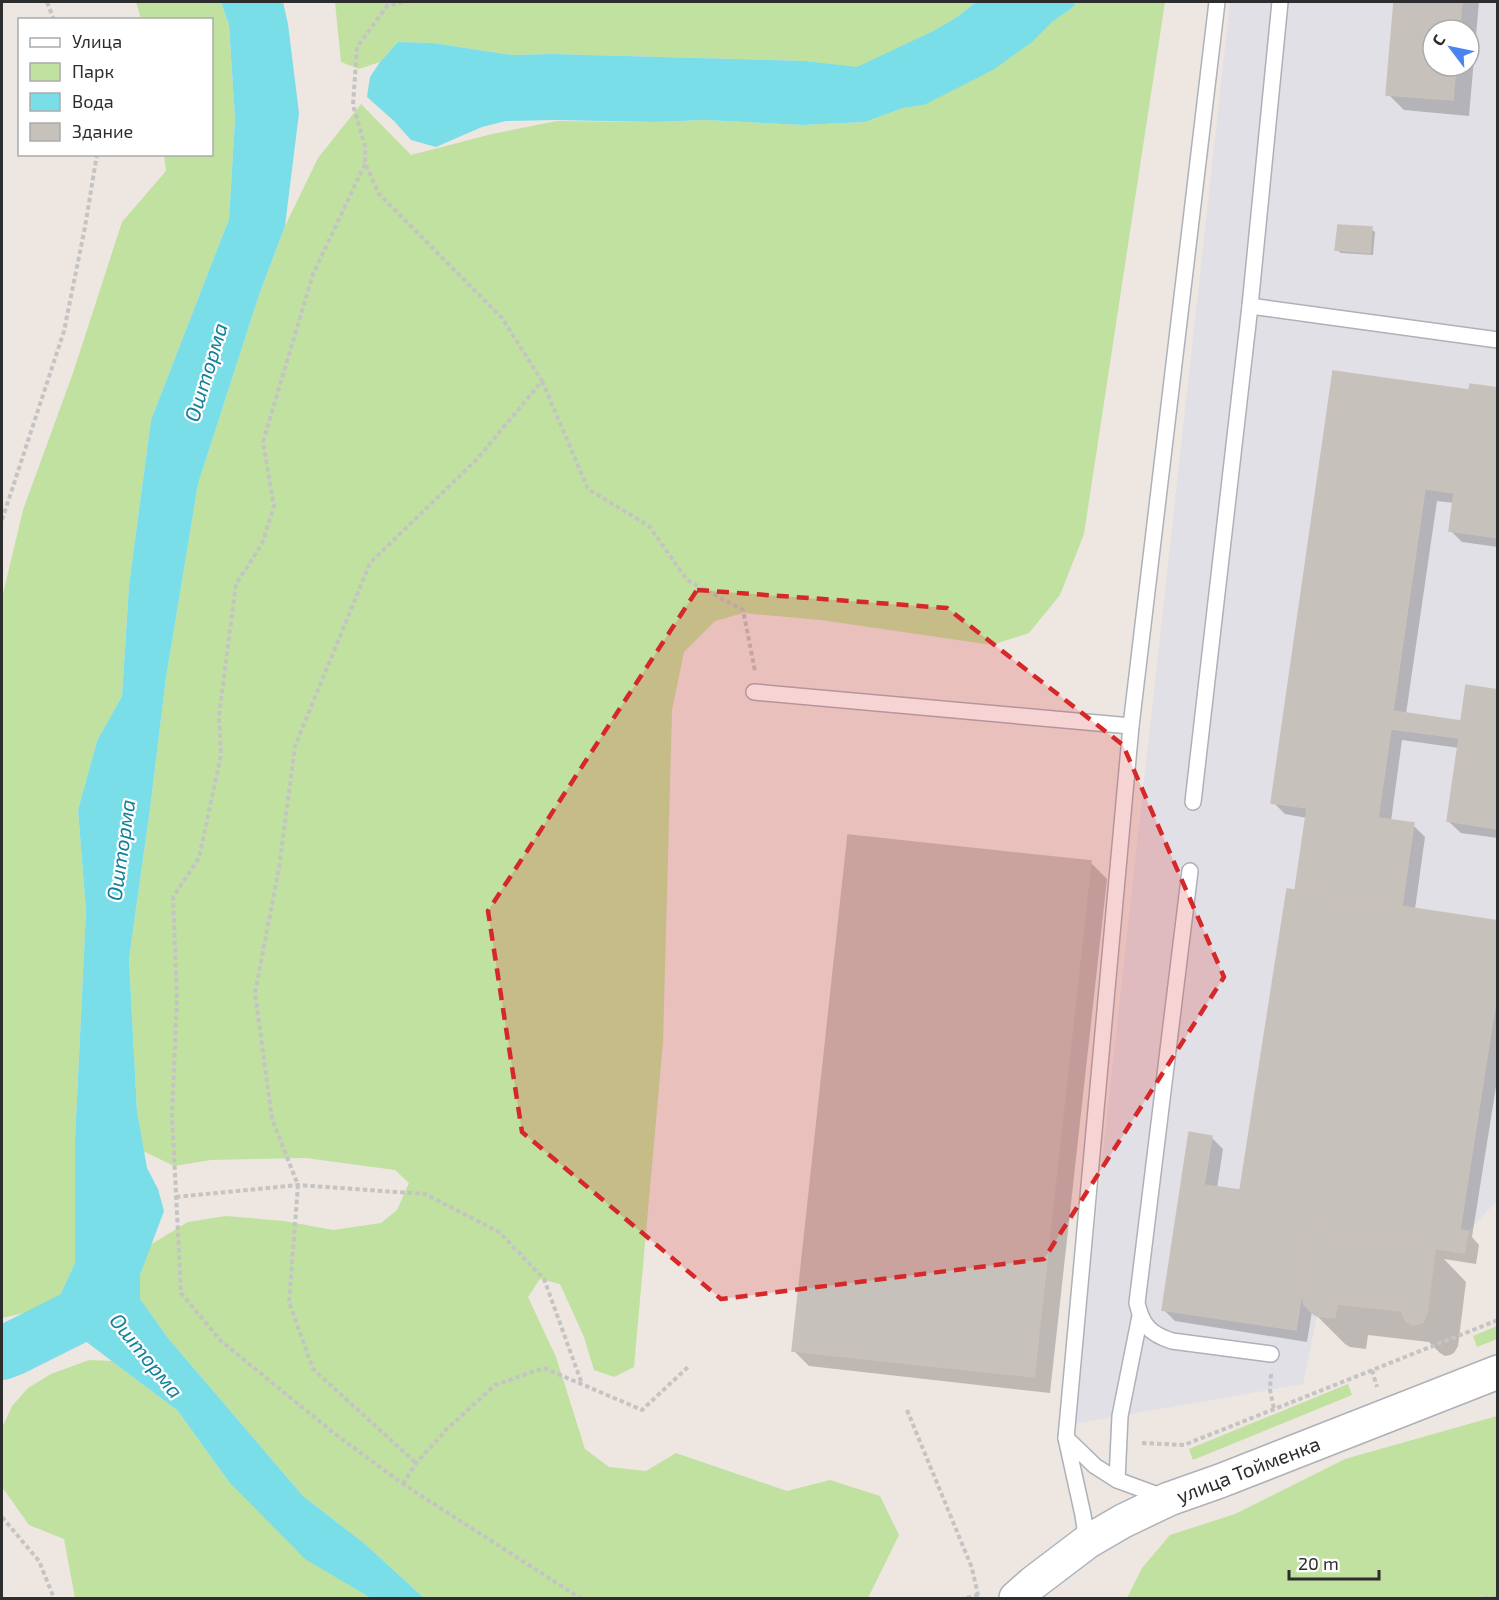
<svg xmlns="http://www.w3.org/2000/svg" width="1499" height="1600" font-family="'Exo 2',sans-serif">
  <style>
    .industrial { fill: #e1e0e7; fill-rule: evenodd }
    .green { fill: #c1e1a0 }
    .water { fill: #7adee9 }
    .shadow { fill: #0003; fill-rule: evenodd }
    .lines { fill: none; stroke-linecap: round; stroke-linejoin: round }
    .river { stroke: #7adee9; stroke-width: 54 }
    .building { fill: #c7c1bc; stroke: #c9c1ba; stroke-width: 1.5 }
    .lane-casing { stroke: #adb1b8; stroke-width: 18 }
    .secondary-casing { stroke: #adb1b8; stroke-width: 36 }
    .path { stroke: #c4c4c4; stroke-width: 4; stroke-dasharray: 4.5 3; stroke-linecap: butt }
    .lane { stroke: #fff; stroke-width: 15 }
    .secondary { stroke: #fff; stroke-width: 33 }
    .marked { fill: #d62828; fill-opacity: 0.2; stroke: #d62828; stroke-width: 4.5; stroke-dasharray: 12 8; stroke-linejoin: round }
    .labels { text-anchor: middle; dominant-baseline: central; stroke-width: 4.5; stroke-linejoin: round; paint-order: stroke }
    .street-label { font-size: 20px; fill: #2d2d2d; stroke: #fff }
    .water-label { font-size: 21px; font-style: italic; fill: #14819a; stroke: #fff }
  </style>
  <rect width="100%" height="100%" fill="#eee6e1"/>
  <path class="industrial" d="M1230,2h267v1199l-29,30 -4,22 -152,-24 -10,66 2,10 8,8 5,3 -14,68 -230,40zM1433,30h36v36h-36z"/>
  <g class="green">
    <polygon points="136,2 221,2 229,25 235,119 229,219 151,420 129,585 122,696 97,741 78,810 86,911 75,1141 75,1263 55,1306 2,1318 2,598 23,510 73,373 122,222 166,171 164,155 212,154 212,20 141,19"/>
    <polygon points="335,2 976,2 957,17 933,31 857,68 805,61 552,54 512,55 433,43 398,42 380,62 359,69 341,62"/>
    <polygon points="1077,2 1165,2 1084,534 1060,595 1029,633 992,645 821,620 743,613 715,621 684,652 672,710 663,1042 634,1367 614,1377 594,1370 584,1337 560,1284 540,1279 528,1297 556,1357 585,1449 609,1467 646,1471 676,1453 787,1491 830,1480 880,1496 899,1535 868,1598 424,1598 365,1544 303,1496 168,1338 140,1300 140,1275 150,1245 188,1222 226,1216 284,1221 333,1230 381,1223 397,1210 409,1183 395,1170 306,1158 211,1160 174,1166 143,1151 137,1111 129,959 150,809 166,678 198,484 259,295 285,226 318,158 361,104 411,155 492,134 557,121 655,122 705,120 803,125 865,122 903,108 924,105 1052,22 1072,8"/>
    <polygon points="1497,1326 1497,1339 1477,1347 1473,1336"/>
    <polygon points="89,1360 112,1361 178,1411 229,1482 371,1598 75,1598 64,1539 29,1525 2,1487 2,1428 12,1406 28,1388 51,1374"/>
    <polygon points="1348,1384 1352,1395 1193,1460 1189,1449"/>
    <polygon points="1497,1416 1497,1598 1127,1598 1142,1568 1170,1535 1235,1514 1345,1459"/>
  </g>
  <g class="water">
    <polygon points="221,2 283,2 288,24 299,113 285,226 259,295 198,484 166,678 150,809 129,959 137,1111 147,1168 158,1189 164,1211 140,1275 140,1299 168,1338 303,1496 365,1544 424,1598 371,1598 305,1559 229,1482 178,1411 72,1331 55,1306 75,1263 75,1141 86,911 78,810 97,741 122,696 129,585 151,420 229,219 235,119 229,25"/>
    <polygon points="976,2 1077,2 1072,8 1052,22 1032,42 993,70 924,105 903,108 865,122 803,125 705,120 655,122 555,120 506,121 482,127 436,147 411,140 394,121 367,97 370,77 380,62 398,42 433,43 512,55 552,54 805,61 857,67 933,31 957,17"/>
  </g>
  <g class="shadow">
    <path d="M1396,2h83l-10,114 -65,-6 -16,-16zM1433,30h36v36h-36z"/>
    <polygon points="1371,229 1375,232 1373,255 1341,253 1337,250"/>
    <polygon points="1498,390 1498,547 1462,542 1450,530 1454,503 1437,501 1406,714 1462,722 1498,691 1498,838 1461,833 1448,821 1459,748 1402,740 1391,821 1413,825 1425,837 1415,909 1498,922 1498,1074 1472,1237 1479,1245 1476,1264 1444,1259 1466,1282 1458,1346 1454,1353 1450,1355 1445,1356 1440,1353 1429,1342 1368,1335 1366,1349 1350,1347 1345,1344 1312,1311 1307,1342 1175,1321 1163,1309 1211,1137 1223,1149 1217,1188 1241,1192 1296,892 1307,818 1285,814 1273,802 1470,392"/>
    <polygon points="1091,863 1107,879 1050,1393 809,1366 793,1350"/>
  </g>
  <g class="lines">
    <polyline class="river" points="2,1353 12,1349 72,1319 107,1304"/>
  </g>
  <g class="building">
    <polygon points="1394,2 1462,2 1459,30 1433,30 1433,66 1456,66 1453,100 1386,95"/>
    <polygon points="1338,225 1372,227 1370,253 1335,250"/>
    <polygon points="1333,371 1469,390 1470,384 1498,388 1498,538 1449,531 1454,493 1425,489 1393,711 1461,721 1466,685 1498,690 1498,829 1447,821 1459,738 1391,729 1378,818 1414,823 1402,906 1295,890 1307,808 1271,803"/>
    <polygon points="848,835 1091,861 1034,1377 792,1351"/>
    <polygon points="1287,889 1498,921 1498,987 1460,1230 1468,1231 1464,1253 1312,1229 1296,1330 1162,1310 1189,1132 1212,1136 1204,1185 1240,1190"/>
    <polygon points="1312,1229 1435,1249 1427,1314 1423,1322 1418,1324 1412,1325 1407,1322 1403,1316 1402,1311 1337,1304 1335,1318 1317,1316 1312,1313 1304,1305 1302,1295"/>
  </g>
  <g class="lines">
    <g class="lane-casing">
      <g id="lane">
        <polyline points="1250,306 1280,2"/>
        <polyline points="754,692 1131,726"/>
        <polyline points="1193,802 1250,306 1498,340"/>
        <path d="M1190,871l-53,432c5,22 13,31 35,38l99,13"/>
        <polyline points="1066,1438 1095,1466 1117,1480 1166,1498"/>
        <polyline points="1117,1480 1120,1416 1140,1316"/>
        <polyline points="1087,1542 1083,1515 1066,1438 1131,726 1217,2"/>
      </g>
    </g>
    <g class="secondary-casing">
      <polyline id="secondary" points="1016,1598 1033,1583 1087,1542 1123,1521 1169,1499 1220,1481 1498,1372"/>
    </g>
    <g class="path">
      <polyline points="47,2 54,20"/>
      <polyline points="403,2 387,6 357,47 353,105 365,146 365,163 379,194 502,318 542,381 478,458 370,563 295,746 279,868 255,993 272,1119 298,1185 289,1302 313,1369 416,1463"/>
      <polyline points="365,164 313,274 263,442 274,506 262,544 236,584 219,716 221,755 199,858 173,897 177,998 172,1115 181,1293 221,1341 335,1434 403,1484 580,1598"/>
      <polyline points="542,381 588,489 649,526 687,580 743,610 755,671"/>
      <polyline points="2,520 64,331 85,227 97,154"/>
      <polyline points="176,1197 298,1185 425,1194 499,1232 544,1279 582,1384"/>
      <polyline points="1372,1370 1377,1387"/>
      <polyline points="1271,1374 1270,1390 1274,1409"/>
      <polyline points="907,1410 972,1568 978,1595 981,1598"/>
      <polyline points="1142,1443 1184,1445 1498,1320"/>
      <polyline points="403,1484 416,1463 447,1429 495,1385 544,1368 642,1410 688,1367"/>
      <polyline points="2,1517 39,1561 54,1598"/>
      <polyline points="967,1598 978,1595"/>
      <polyline points="1484,1598 1498,1598"/>
    </g>
    <use href="#lane" class="lane"/>
    <use href="#secondary" class="secondary"/>
  </g>
  <path class="marked" d="M697,590l250,18 176,137 101,232 -180,282 -323,40 -199,-167 -34,-221z"/>
  <g class="labels">
    <g class="street-label">
      <text transform="translate(1248 1469) rotate(-21)">улица Тойменка</text>
    </g>
    <g class="water-label">
      <text transform="translate(205 372) rotate(-73)">Ошторма</text>
      <text transform="translate(120 850) rotate(-82)">Ошторма</text>
      <text transform="translate(147 1355) rotate(51)">Ошторма</text>
    </g>
  </g>
  <rect width="1499" height="1600" fill="none" stroke="#2d2d2d" stroke-width="6"/>
  <rect x="18" y="18" width="195" height="138" fill="#ffffff" stroke="#ababab" stroke-width="1.5"/>
  <rect x="30" y="38" width="30" height="9" fill="#ffffff" stroke="#ababab" stroke-width="1.5"/>
  <text x="72" y="48" font-size="18" fill="#2d2d2d">Улица</text>
  <rect x="30" y="63" width="30" height="18" fill="#c1e1a0" stroke="#ababab" stroke-width="1.5"/>
  <text x="72" y="78" font-size="18" fill="#2d2d2d">Парк</text>
  <rect x="30" y="93" width="30" height="18" fill="#7adee9" stroke="#ababab" stroke-width="1.5"/>
  <text x="72" y="108" font-size="18" fill="#2d2d2d">Вода</text>
  <rect x="30" y="123" width="30" height="18" fill="#c7c1bc" stroke="#ababab" stroke-width="1.5"/>
  <text x="72" y="138" font-size="18" fill="#2d2d2d">Здание</text>
  <g transform="translate(1451 48) rotate(302)"><circle r="28" fill="#ffffff" stroke="#ababab" stroke-width="1.5"/>
  <path d="M0-4.5L10 22L0 15L-10 22Z" fill="#4a84f1"/>
  <text y="-9" font-size="16" font-weight="bold" text-anchor="middle" fill="#2d2d2d">С</text>
  </g>
  <path d="M1289 1570v9h90v-9" fill="none" stroke="#2d2d2d" stroke-width="3"/>
  <text x="1298" y="1570" font-size="18" fill="#2d2d2d" stroke="#ffffff" stroke-width="4.5" paint-order="stroke">20 m</text>
</svg>
